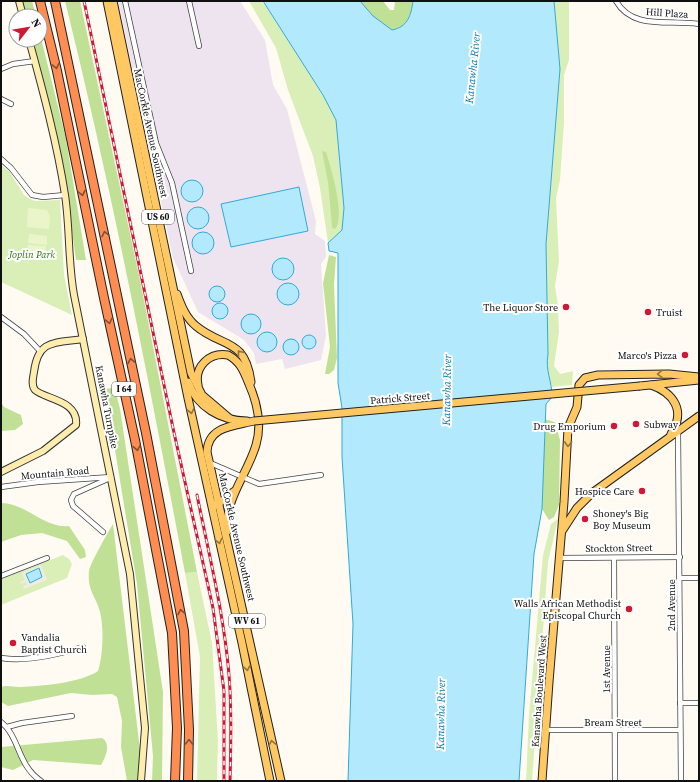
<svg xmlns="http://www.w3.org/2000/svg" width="700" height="782" font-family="'Source Serif 4',serif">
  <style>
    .industrial { fill: #ede4ef }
    .green { fill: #daefb7 }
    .forest { fill: #c0e195 }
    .pitch { fill: #ebf5ca }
    .plaza { fill: #f2ebdf }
    .water { fill: #b2e9fc; stroke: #31aadb }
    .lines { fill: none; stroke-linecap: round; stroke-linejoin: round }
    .street-casing { stroke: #434343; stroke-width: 6 }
    .secondary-casing { stroke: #323232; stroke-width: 8 }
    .primary-casing { stroke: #212121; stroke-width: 9 }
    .highway-casing { stroke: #212121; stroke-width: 10 }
    .street { stroke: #fff; stroke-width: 4.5 }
    .secondary { stroke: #ffedae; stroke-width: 6 }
    .primary { stroke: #ffc863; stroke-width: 7 }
    .highway { stroke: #ff8d51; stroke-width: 8 }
    .rail-casing { stroke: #d01835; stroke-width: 3 }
    .rail { stroke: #fff; stroke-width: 1.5; stroke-dasharray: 4.5; stroke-linecap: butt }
    .primary-bridge-casing { stroke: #212121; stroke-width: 9; stroke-linecap: butt }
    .primary-bridge { stroke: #ffc863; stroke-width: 7 }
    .oneway { stroke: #884e30 }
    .oneway2 { stroke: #93753e }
    .poi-dot { fill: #d01835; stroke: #fff; stroke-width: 1.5 }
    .labels { text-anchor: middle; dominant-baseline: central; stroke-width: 4; stroke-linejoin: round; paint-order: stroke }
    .shield { fill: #fff; stroke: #585858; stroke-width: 1 }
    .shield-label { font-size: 9px; font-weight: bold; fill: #101010 }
    .street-label { font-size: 10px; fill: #101010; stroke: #fff }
    .park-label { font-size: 10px; font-style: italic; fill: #347018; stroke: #fff }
    .poi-label { font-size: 10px; fill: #101010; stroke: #fff; text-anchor: end }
    .water-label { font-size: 11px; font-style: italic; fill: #0a7ab1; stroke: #fff }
  </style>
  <rect width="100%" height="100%" fill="#fffbf3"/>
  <polygon class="industrial" points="118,1 240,1 265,40 273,85 287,109 316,221 315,234 325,241 326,257 321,264 326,336 321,360 285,369 282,359 256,364 254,353 244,340 198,312 173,258"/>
  <g class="green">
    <polygon points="249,1 261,1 267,7 323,95 336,120 344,208 342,230 328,243 320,188 313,156 288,90 276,48"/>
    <polygon points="554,1 569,1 569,60 564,75 564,123 560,180 556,198 559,261 555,286 558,306 559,332 554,366 560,374 573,371 572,385 552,387 546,366 548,354 546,244 560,69"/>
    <polygon points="1,165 9,171 24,195 30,199 35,201 60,200 64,275 72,315 1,282"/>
    <polygon points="558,519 548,562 532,781 526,781 529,715 543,555 551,524"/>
    <polygon points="63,555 69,559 72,564 67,578 1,605 1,579"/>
    <polygon points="197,572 212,643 218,741 217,781 197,781 200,657 185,573"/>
  </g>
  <g class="forest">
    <polygon points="21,1 32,1 36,16 25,16"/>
    <path d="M65,1h15l60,279 57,292 -12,1c-36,-191 -73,-383 -120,-572z"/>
    <path d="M360,1h23l7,9h4l1,-9h18c-2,14 -5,26 -21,29l-19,-14z"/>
    <polygon points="40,34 66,139 86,260 76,260 63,166 31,40 40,40"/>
    <path d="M322,151l4,1c5,16 19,62 10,76l-3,1 -1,-3 -4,-44z"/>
    <polygon points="329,255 336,257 334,285 337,358 334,370 329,374 325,374 330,347 323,283"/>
    <polygon points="112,388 116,394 120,409 163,692 162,781 152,781 153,756 137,584 105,389"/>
    <polygon points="1,403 4,407 21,415 23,424 15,430 1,431"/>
    <polygon points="544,419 555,422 560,440 559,505 554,517 549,520 542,509"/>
    <path d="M1,503c25,0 44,26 68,23l16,24 1,7 -6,2 -13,-18 -25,-8 -21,2 -20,7z"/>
    <path d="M113,524l27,226 -2,31h-11l-6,-34 1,-26 -5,-24 -5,-3 -20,1 -21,-2 -63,13 -7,-4v-15c6,-2 12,0 18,0 23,-1 61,-4 79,-16 5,-15 6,-44 2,-59 -4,-16 -13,-21 -11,-41 1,-7 19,-39 24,-47z"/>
    <path d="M102,738c10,6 3,20 -1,27l-68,-5 -20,10 -12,-3v-20z"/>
  </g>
  <g class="pitch">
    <polygon points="28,208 47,210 50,217 49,229 27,227"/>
    <polygon points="29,234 47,236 47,245 28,243"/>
    <polygon points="28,245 46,246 46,255 27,253"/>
  </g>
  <polygon class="plaza" points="41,565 47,580 24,589 23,586 27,585 26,582 21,584 20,582 25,580 22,573"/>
  <g class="water">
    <path d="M263,1h97l13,15 19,14c16,-3 19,-15 21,-29h141l6,68 -14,175 2,110c-3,17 4,26 4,43l-6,7 -4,105 -8,45 -15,227h-171l5,-157 -11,-167v-49l-4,-25v-130l-9,-2 -1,-8 14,-13 2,-22 -8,-88 -13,-25z"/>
    <circle cx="192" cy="191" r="11"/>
    <polygon points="299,187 308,231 231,247 221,204"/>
    <circle cx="198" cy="218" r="11"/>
    <circle cx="203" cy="243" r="11"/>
    <circle cx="283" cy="269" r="11"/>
    <circle cx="288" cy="294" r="11"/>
    <circle cx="217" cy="294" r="8"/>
    <circle cx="220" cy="311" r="8"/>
    <circle cx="251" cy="324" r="10"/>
    <circle cx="267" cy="342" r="10"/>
    <circle cx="309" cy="342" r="7"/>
    <circle cx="291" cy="347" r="8"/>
    <polygon points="39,568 42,577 30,583 26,574"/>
  </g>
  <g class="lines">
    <g class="street-casing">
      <g id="street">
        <polyline points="125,1 156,143 172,183 191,271"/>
        <polyline points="189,1 199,46"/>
        <path d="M616,1c17,30 55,18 83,23"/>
        <polyline points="1,69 13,64 35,61"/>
        <polyline points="1,99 11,104"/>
        <polyline points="1,159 11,168 32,195 43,197 65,195"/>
        <polyline points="1,317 24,334 40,351"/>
        <polyline points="678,431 681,781"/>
        <polyline points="208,462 259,484 321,475"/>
        <polyline points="1,487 38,482 111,477"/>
        <polyline points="103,532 73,506 71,500 74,494 110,478"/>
        <polyline points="559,558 680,557"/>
        <polyline points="614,558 615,781"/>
        <polyline points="1,576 47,558"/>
        <polyline points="680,578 699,578"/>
        <path d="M1,658c24,4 59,-4 82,-11"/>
        <polyline points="680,703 699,703"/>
        <path d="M1,722c19,15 16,43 40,59"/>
        <polyline points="7,727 22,723 72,716"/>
        <polyline points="545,730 680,730"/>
      </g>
    </g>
    <g class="secondary-casing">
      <g id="secondary">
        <polyline points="19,1 23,16"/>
        <path d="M29,40c14,51 28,103 36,155 5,33 3,67 9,100l56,279 15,154 -4,53"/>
        <path d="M1,472l42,-21 33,-26c3,-25 -32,-26 -41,-35 -4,-5 -2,-12 -1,-18 4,-33 21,-29 49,-33"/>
      </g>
    </g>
    <g class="primary-casing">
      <g id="primary">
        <polyline points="107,1 188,398 242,643 270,781"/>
        <polyline points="113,1 191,373 202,395 229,418"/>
        <path d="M177,294c4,11 9,24 19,32 26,22 49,11 55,56"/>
        <path d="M188,382c9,25 33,39 59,39"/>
        <path d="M198,385c-4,-19 12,-33 30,-30 13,7 16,17 21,29 8,18 13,41 7,61 -9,30 -31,53 -29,86"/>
        <path d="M651,385c23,8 35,26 20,49"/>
        <polyline points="640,386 699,380"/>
        <path d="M254,421c-20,5 -46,5 -47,31l74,329"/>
        <polyline points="214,505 224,500 233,492"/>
        <polyline points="562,531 577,508 592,493 699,416"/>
        <polyline points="542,781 549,682 564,502 568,428 577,407 579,385 585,378 598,375 669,374 699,377"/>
      </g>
    </g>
    <g class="highway-casing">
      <g id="highway">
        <polyline points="40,1 57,71 104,298 135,440 172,633 177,728 175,781"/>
        <polyline points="55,1 146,433 184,631 189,730 188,781"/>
      </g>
    </g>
    <use href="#street" class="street"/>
    <use href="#secondary" class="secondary"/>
    <use href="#primary" class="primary"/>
    <use href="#highway" class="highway"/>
    <g class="rail-casing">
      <g id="rail">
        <polyline points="84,1 173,428 213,608 224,691 224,781"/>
        <path d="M197,495c12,60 27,119 32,180 3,35 2,70 1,106"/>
      </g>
    </g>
    <use href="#rail" class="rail"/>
    <g class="primary-bridge-casing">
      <polyline id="primary-bridge" points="254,421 640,386"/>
    </g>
    <use href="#primary-bridge" class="primary-bridge"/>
  </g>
  <defs><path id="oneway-chevron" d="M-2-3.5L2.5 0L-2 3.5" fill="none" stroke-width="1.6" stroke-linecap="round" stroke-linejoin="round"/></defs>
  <g class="oneway">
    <use href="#oneway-chevron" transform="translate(56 66) rotate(77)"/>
    <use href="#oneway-chevron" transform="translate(82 193) rotate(78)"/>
    <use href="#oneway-chevron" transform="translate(105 234) rotate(-102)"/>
    <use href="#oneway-chevron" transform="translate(109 321) rotate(77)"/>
    <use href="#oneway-chevron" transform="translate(131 361) rotate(-102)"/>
    <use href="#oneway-chevron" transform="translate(137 448) rotate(79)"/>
    <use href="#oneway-chevron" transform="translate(181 612) rotate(-101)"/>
    <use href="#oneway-chevron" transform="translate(189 742) rotate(-89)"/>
  </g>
  <g class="oneway2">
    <use href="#oneway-chevron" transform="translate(240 353) rotate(-128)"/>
    <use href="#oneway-chevron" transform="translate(660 374) rotate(179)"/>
    <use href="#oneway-chevron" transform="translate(191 411) rotate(77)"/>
    <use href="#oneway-chevron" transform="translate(568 444) rotate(93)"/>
    <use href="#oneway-chevron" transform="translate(219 541) rotate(77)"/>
    <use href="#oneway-chevron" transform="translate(247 668) rotate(80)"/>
    <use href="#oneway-chevron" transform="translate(272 743) rotate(-102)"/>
  </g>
  <g class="poi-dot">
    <circle cx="566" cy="307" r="4"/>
    <circle cx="648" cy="312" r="4"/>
    <circle cx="685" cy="355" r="4"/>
    <circle cx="636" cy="424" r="4"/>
    <circle cx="614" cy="426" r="4"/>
    <circle cx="642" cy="491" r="4"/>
    <circle cx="585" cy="519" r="4"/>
    <circle cx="629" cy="609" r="4"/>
    <circle cx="13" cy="643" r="4"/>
  </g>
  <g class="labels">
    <g class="shield">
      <rect x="142" y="210" width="32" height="14" rx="3"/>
      <rect x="112" y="382" width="24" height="14" rx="3"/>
      <rect x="229" y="614" width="36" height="14" rx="3"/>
    </g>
    <g class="shield-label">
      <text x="158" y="217">US 60</text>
      <text x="124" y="389">I 64</text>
      <text x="247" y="621">WV 61</text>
    </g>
    <g class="street-label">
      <text transform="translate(667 13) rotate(4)">Hill Plaza</text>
      <text transform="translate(151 133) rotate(78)">MacCorkle Avenue Southwest</text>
      <text transform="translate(400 398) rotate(-5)">Patrick Street</text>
      <text transform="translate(107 407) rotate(79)">Kanawha Turnpike</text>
      <text transform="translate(55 473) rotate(-5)">Mountain Road</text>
      <text transform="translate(237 537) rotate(77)">MacCorkle Avenue Southwest</text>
      <text transform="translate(619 548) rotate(-1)">Stockton Street</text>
      <text transform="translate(671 605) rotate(-90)">2nd Avenue</text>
      <text transform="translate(606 669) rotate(-90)">1st Avenue</text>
      <text transform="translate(539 691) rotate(-86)">Kanawha Boulevard West</text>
      <text x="613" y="722">Bream Street</text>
    </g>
    <g class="park-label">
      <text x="32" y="254">Joplin Park</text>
    </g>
    <g class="poi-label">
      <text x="558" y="307">The Liquor Store</text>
      <text x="656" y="312" text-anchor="start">Truist</text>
      <text x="677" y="355">Marco's Pizza</text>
      <text x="644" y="424" text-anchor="start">Subway</text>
      <text x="606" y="426">Drug Emporium</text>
      <text x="634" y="491">Hospice Care</text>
      <text x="593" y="513" text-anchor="start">Shoney's Big<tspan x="593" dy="12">Boy Museum</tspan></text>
      <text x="621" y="603">Walls African Methodist<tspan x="621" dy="12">Episcopal Church</tspan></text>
      <text x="21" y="637" text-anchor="start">Vandalia<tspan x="21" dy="12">Baptist Church</tspan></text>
    </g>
    <g class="water-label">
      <text transform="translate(473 68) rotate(-84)">Kanawha River</text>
      <text transform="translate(447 390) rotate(-89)">Kanawha River</text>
      <text transform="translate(441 714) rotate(-89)">Kanawha River</text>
    </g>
  </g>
  <rect width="700" height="782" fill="none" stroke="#101010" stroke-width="4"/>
  <g transform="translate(28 28) rotate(59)"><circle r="19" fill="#ffffff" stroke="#9f9f9f"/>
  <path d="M0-3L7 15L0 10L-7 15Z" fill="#d01835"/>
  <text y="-6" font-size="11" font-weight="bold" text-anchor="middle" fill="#101010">N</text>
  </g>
</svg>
